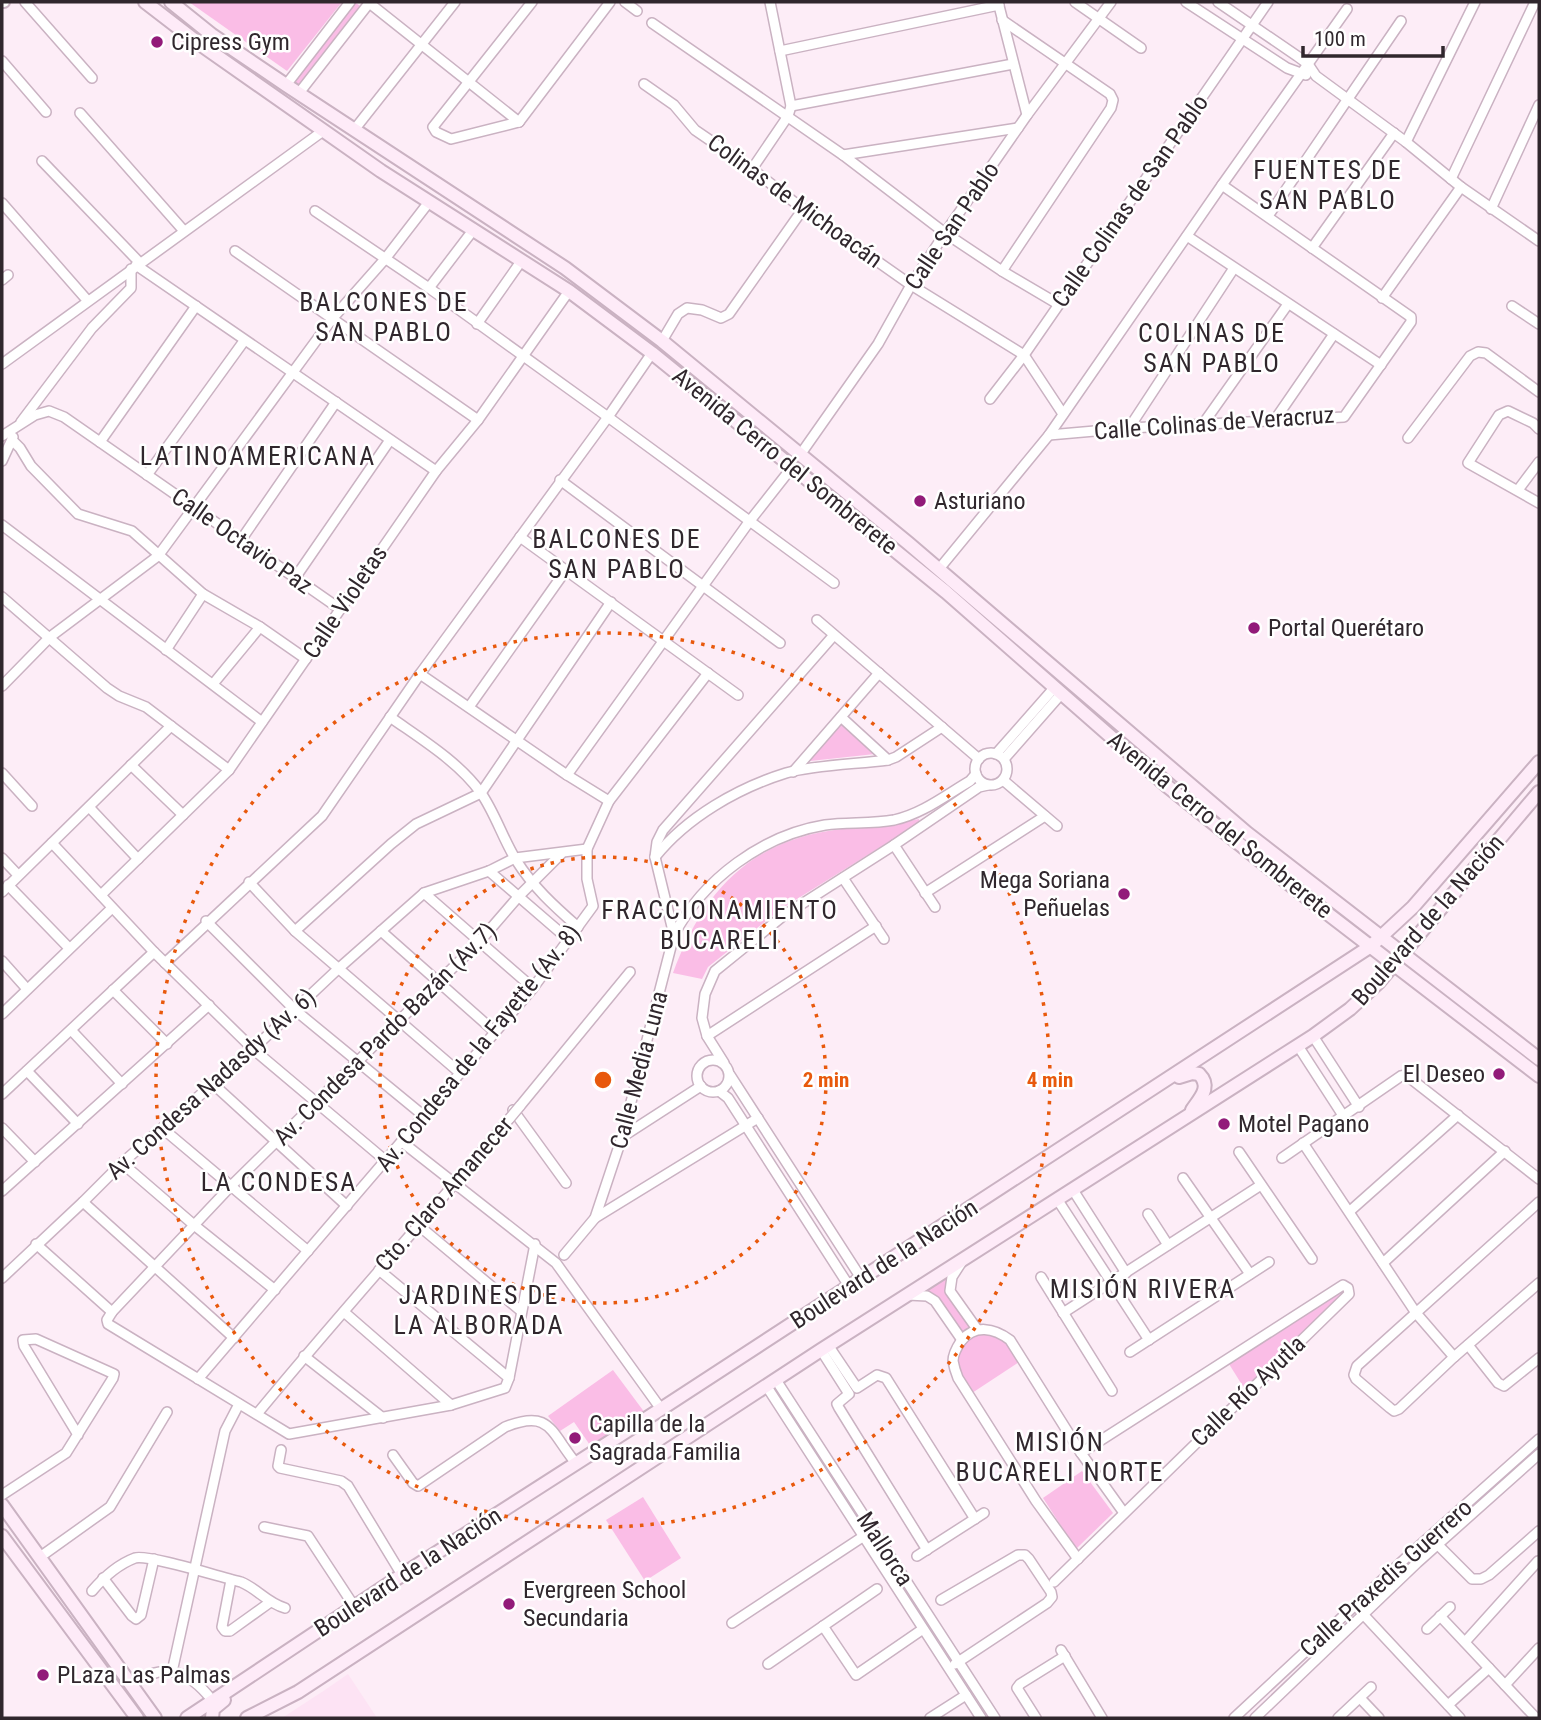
<svg xmlns="http://www.w3.org/2000/svg" width="1541" height="1720" font-family="'Roboto Condensed',sans-serif">
  <style>
    .built { fill: #fde3f4 }
    .green { fill: #fabde6 }
    .lines { fill: none; stroke-linecap: round; stroke-linejoin: round }
    .minor-casing { stroke: #cab2c2; stroke-width: 12 }
    .tertiary-casing { stroke: #cab2c2; stroke-width: 14 }
    .secondary-casing { stroke: #cab2c2; stroke-width: 16 }
    .minor { stroke: #fff; stroke-width: 9 }
    .tertiary { stroke: #fff; stroke-width: 10 }
    .secondary { stroke: #feebf8; stroke-width: 12 }
    .minor-bridge-casing { stroke: #cab2c2; stroke-width: 12; stroke-linecap: butt }
    .minor-bridge { stroke: #fff; stroke-width: 9 }
    .ring { fill: none; stroke: #e8590c; stroke-width: 3.5; stroke-dasharray: 3.5 7 }
    .poi-dot { fill: #921b79; stroke: #fff; stroke-width: 2.5 }
    .labels { text-anchor: middle; dominant-baseline: central; stroke-width: 5; stroke-linejoin: round; paint-order: stroke }
    .poi-label { font-size: 24px; fill: #30272d; stroke: #fff; text-anchor: start }
    .street-label { font-size: 24px; fill: #30272d; stroke: #fff }
    .neighbourhood-label { font-size: 26px; letter-spacing: 2px; fill: #30272d; stroke: #fff }
    .centre { fill: #e8590c; stroke: #fff; stroke-width: 3.5 }
    .ring-label { font-size: 21px; text-anchor: middle; font-weight: bold; fill: #e8590c; stroke: #fff; stroke-width: 5; stroke-linejoin: round; paint-order: stroke }
  </style>
  <rect width="100%" height="100%" fill="#fdedf7"/>
  <polygon class="built" points="348,1674 377,1718 282,1718 325,1690"/>
  <g class="green">
    <polygon points="189,2 342,2 287,71"/>
    <polygon points="356,3 360,6 298,85 294,82"/>
    <polygon points="842,724 875,754 810,761"/>
    <path d="M919,819v4l-138,86 -73,58 -6,12 -29,-6c28,-76 71,-128 155,-142 30,-5 61,-5 91,-12z"/>
    <polygon points="963,1260 950,1291 977,1329 1000,1333 1022,1360 969,1395 953,1360 962,1339 935,1301 908,1295"/>
    <polygon points="1342,1289 1346,1294 1244,1388 1229,1364"/>
    <polygon points="613,1370 645,1413 592,1448 574,1422 560,1431 548,1416"/>
    <polygon points="1082,1471 1113,1513 1076,1549 1043,1498"/>
    <polygon points="643,1497 681,1558 645,1581 606,1520"/>
  </g>
  <g class="lines">
    <g class="minor-casing">
      <g id="minor">
        <polyline points="25,2 92,78"/>
        <polyline points="368,2 519,122"/>
        <polyline points="625,2 637,11"/>
        <polyline points="998,2 1027,115"/>
        <polyline points="1075,2 1141,48"/>
        <polyline points="1186,2 1287,68 1306,75"/>
        <polyline points="1218,2 1297,56 1308,64 1316,76 1406,142 1461,187 1539,241"/>
        <polyline points="652,23 843,155 945,233 1002,271 1058,304"/>
        <polyline points="780,51 999,5"/>
        <polyline points="2,61 46,112"/>
        <polyline points="644,84 674,105 695,130 752,169 803,209 911,285 1024,355 1063,414"/>
        <polyline points="286,85 350,2"/>
        <polyline points="299,93 370,2"/>
        <polyline points="791,106 1013,64"/>
        <polyline points="80,113 184,231"/>
        <polyline points="519,122 451,139 436,132 433,127 532,2"/>
        <polyline points="519,122 610,2"/>
        <polyline points="354,130 455,2"/>
        <polyline points="1406,142 1475,2"/>
        <polyline points="843,155 1018,128"/>
        <polyline points="42,161 140,263"/>
        <polyline points="752,169 788,116 791,106 770,2"/>
        <polyline points="1451,179 1535,2"/>
        <polyline points="2,203 87,300"/>
        <polyline points="1491,209 1539,105"/>
        <polyline points="315,211 429,288 608,417 834,583"/>
        <polyline points="1268,216 1401,21"/>
        <polyline points="1187,236 1381,365"/>
        <polyline points="1312,248 1394,133"/>
        <polyline points="235,251 478,420"/>
        <polyline points="136,265 436,471"/>
        <polyline points="1002,271 1111,108 1113,100 1110,94 1002,20"/>
        <polyline points="2,280 8,275"/>
        <polyline points="429,288 474,229"/>
        <polyline points="1382,298 1461,187"/>
        <polyline points="1512,306 1539,324"/>
        <polyline points="477,324 522,260"/>
        <polyline points="662,341 678,314 687,308 702,310 721,318 729,314 803,209"/>
        <polyline points="2,364 323,131"/>
        <polyline points="990,399 1024,355 1268,2"/>
        <polyline points="1274,421 1334,334"/>
        <polyline points="21,422 92,328 131,288 131,269"/>
        <polyline points="1203,424 1288,304"/>
        <polyline points="1129,428 1234,268"/>
        <polyline points="1539,429 1533,423 1508,411 1499,415 1468,463 1539,503"/>
        <polyline points="1049,435 1129,428 1344,417 1411,322 1411,317 1222,185"/>
        <polyline points="2,436 35,415 49,411 64,417 340,609"/>
        <polyline points="1408,438 1470,356 1478,352 1486,353 1539,392"/>
        <polyline points="12,440 20,448 31,466 78,514 132,531 203,594 260,627 306,659"/>
        <polyline points="100,442 196,306"/>
        <polyline points="800,455 878,344 911,285 945,233 1027,115 1111,2"/>
        <polyline points="2,461 13,437"/>
        <polyline points="147,475 244,341"/>
        <polyline points="560,480 780,643"/>
        <polyline points="1518,490 1539,462"/>
        <polyline points="2,525 262,722"/>
        <polyline points="520,537 738,695"/>
        <polyline points="241,540 336,402"/>
        <polyline points="939,569 1049,435 1222,185 1347,9"/>
        <polyline points="295,578 390,440"/>
        <polyline points="2,597 107,688 119,696 146,707 229,770"/>
        <polyline points="817,620 979,759"/>
        <polyline points="166,650 203,594"/>
        <polyline points="420,674 567,775 609,801"/>
        <polyline points="213,684 260,627"/>
        <polyline points="2,686 50,637 158,556 332,319 385,259 429,202"/>
        <polyline points="469,707 566,570"/>
        <path d="M390,717c31,22 69,45 91,76 14,20 22,46 35,67 17,27 38,46 62,67"/>
        <polyline points="841,717 888,760"/>
        <circle cx="991" cy="769" r="16"/>
        <polyline points="996,754 1055,687"/>
        <polyline points="1004,759 1062,693"/>
        <polyline points="131,765 183,815"/>
        <polyline points="793,772 879,673"/>
        <polyline points="2,773 32,806"/>
        <polyline points="567,775 749,522 793,466"/>
        <polyline points="1003,780 1057,826"/>
        <polyline points="89,807 138,859"/>
        <polyline points="52,843 154,952 253,1049 386,1161"/>
        <polyline points="894,845 935,907"/>
        <path d="M655,857c32,-40 83,-69 131,-84 27,-8 72,-9 102,-13l8,-3 46,-30"/>
        <polyline points="2,858 18,875"/>
        <polyline points="489,871 569,940"/>
        <polyline points="843,878 884,939"/>
        <polyline points="249,882 295,931 460,1073"/>
        <polyline points="8,885 69,948"/>
        <polyline points="2,892 171,726"/>
        <polyline points="424,893 533,988"/>
        <polyline points="925,893 1045,816"/>
        <polyline points="101,895 229,770 436,471 478,420 569,291"/>
        <polyline points="206,921 295,1010 424,1116"/>
        <polyline points="295,931 391,844 416,824 481,793 611,602"/>
        <polyline points="381,931 495,1032"/>
        <polyline points="674,935 655,857 657,842 663,830 834,635"/>
        <polyline points="2,961 27,989"/>
        <polyline points="165,963 322,816 420,674 608,417 652,353"/>
        <polyline points="113,990 167,1044"/>
        <polyline points="2,1014 112,908"/>
        <polyline points="71,1030 122,1084"/>
        <polyline points="707,1036 876,926"/>
        <polyline points="1313,1036 1359,1107"/>
        <polyline points="1298,1046 1344,1117"/>
        <circle cx="713" cy="1076" r="16"/>
        <polyline points="724,1063 707,1036 702,1018 705,994 715,971 783,916 894,845 979,787 988,785"/>
        <polyline points="27,1071 78,1124"/>
        <polyline points="730,1075 861,1278"/>
        <polyline points="212,1083 347,1206"/>
        <polyline points="719,1091 728,1098 849,1286"/>
        <polyline points="2,1094 154,952"/>
        <polyline points="520,1106 630,972"/>
        <polyline points="513,1110 566,1183"/>
        <polyline points="2,1128 35,1162"/>
        <polyline points="162,1128 308,1251"/>
        <polyline points="622,1137 701,1086"/>
        <polyline points="402,1142 556,1263 661,1409"/>
        <polyline points="1303,1143 1416,1313 1454,1357"/>
        <polyline points="1239,1152 1312,1259"/>
        <polyline points="1282,1158 1401,1076 1406,1075 1539,1179"/>
        <polyline points="122,1163 194,1225 275,1290"/>
        <polyline points="1183,1178 1250,1274"/>
        <polyline points="1073,1190 1126,1273"/>
        <polyline points="2,1191 209,1005"/>
        <polyline points="1057,1199 1149,1340"/>
        <polyline points="83,1202 234,1338"/>
        <polyline points="1539,1202 1357,1366 1354,1375 1356,1379 1390,1408 1394,1411 1399,1409 1454,1357 1539,1283"/>
        <polyline points="1350,1211 1458,1115"/>
        <polyline points="1148,1214 1168,1245"/>
        <polyline points="595,1218 758,1118"/>
        <polyline points="418,1225 521,1311"/>
        <polyline points="36,1244 112,1312"/>
        <polyline points="535,1244 509,1378 505,1388 451,1405 289,1434 108,1324 107,1320 112,1312 231,1186 480,941 518,897 561,854"/>
        <path d="M564,1255l31,-37 27,-81 52,-202c29,-56 89,-100 151,-110 22,-3 47,-1 69,-5 28,-6 52,-25 76,-39l6,-7"/>
        <polyline points="961,1263 952,1277 950,1291 977,1329"/>
        <polyline points="1383,1263 1505,1151"/>
        <polyline points="379,1270 509,1378"/>
        <polyline points="1041,1277 1112,1391"/>
        <polyline points="2,1278 83,1202 122,1163 253,1049 338,969 424,893 489,871 515,858 587,849"/>
        <polyline points="908,1295 927,1296 935,1301 962,1340"/>
        <polyline points="344,1312 451,1405"/>
        <polyline points="1063,1313 1261,1185"/>
        <polyline points="828,1345 857,1388 877,1375 886,1378 975,1519"/>
        <polyline points="1468,1345 1498,1383 1504,1386 1539,1358"/>
        <polyline points="821,1350 849,1394 837,1404 839,1408 927,1550"/>
        <polyline points="1130,1352 1269,1262"/>
        <polyline points="304,1356 383,1418"/>
        <polyline points="198,1379 533,988 593,906 587,879 587,849 609,801 708,673"/>
        <polyline points="776,1380 995,1718"/>
        <polyline points="767,1387 981,1718"/>
        <path d="M257,1414c82,-100 170,-196 253,-296"/>
        <polyline points="281,1450 278,1466 280,1468 341,1481 348,1486 402,1575"/>
        <path d="M393,1455l20,28 5,3 87,-59c45,-18 45,4 70,35"/>
        <polyline points="2,1495 66,1453 113,1378 114,1374 36,1339 23,1340 24,1346 78,1435"/>
        <polyline points="264,1527 308,1536 354,1606"/>
        <polyline points="1438,1545 1472,1579 1481,1579 1489,1575 1539,1531"/>
        <polyline points="917,1556 984,1513"/>
        <polyline points="40,1557 110,1507 167,1412"/>
        <path d="M1078,1559l-42,-58 -78,-123c-2,-5 -4,-11 -5,-17 0,-7 4,-14 8,-20 14,-17 33,-13 49,-1l71,113 43,60"/>
        <polyline points="103,1578 132,1616 136,1619 141,1615 154,1559"/>
        <polyline points="231,1580 222,1627 225,1631 230,1631 269,1603"/>
        <polyline points="1054,1582 1349,1294 1348,1288 1343,1285 1081,1453"/>
        <path d="M92,1591c11,-13 27,-27 43,-33 13,-4 88,20 106,24 17,7 26,21 44,26"/>
        <polyline points="941,1600 1018,1555 1025,1555 1029,1559 1051,1592 1052,1597 1047,1603 955,1664"/>
        <polyline points="1361,1612 1460,1718"/>
        <polyline points="1440,1616 1536,1718"/>
        <polyline points="732,1623 864,1536"/>
        <polyline points="823,1626 856,1675 923,1629"/>
        <polyline points="1427,1629 1450,1607"/>
        <polyline points="1465,1642 1538,1561"/>
        <polyline points="1061,1650 1102,1718"/>
        <polyline points="768,1664 877,1589"/>
        <polyline points="172,1672 225,1431 239,1404"/>
        <path d="M131,1685c34,-24 57,-15 81,15"/>
        <polyline points="1505,1685 1539,1648"/>
        <polyline points="1360,1698 1379,1718"/>
        <polyline points="1448,1705 1489,1668"/>
        <polyline points="930,1718 966,1695"/>
        <polyline points="1036,1718 1017,1688 1020,1684 1065,1656"/>
        <polyline points="1234,1718 1409,1555 1539,1439"/>
        <polyline points="1255,1718 1417,1563 1539,1454"/>
        <polyline points="1338,1718 1371,1687"/>
      </g>
    </g>
    <g class="tertiary-casing">
      <polyline id="tertiary" points="2,2 4,2"/>
    </g>
    <g class="secondary-casing">
      <g id="secondary">
        <polyline points="145,2 197,42 381,171 569,291 652,353 946,592 1167,786 1293,887 1539,1076"/>
        <polyline points="171,2 212,35 286,85 565,268 662,341 908,543 1247,833 1539,1059"/>
        <path d="M1179,1077l13,-4 7,1c13,13 1,24 -7,36"/>
        <polyline points="2,1505 155,1718"/>
        <polyline points="2,1536 137,1718"/>
        <polyline points="187,1718 402,1575 661,1409 1371,946 1413,907 1539,762"/>
        <polyline points="212,1718 213,1709 224,1700"/>
        <polyline points="247,1718 298,1692 821,1350 1313,1036 1350,1009 1378,983 1539,792"/>
      </g>
    </g>
    <use href="#minor" class="minor"/>
    <use href="#tertiary" class="tertiary"/>
    <use href="#secondary" class="secondary"/>
    <g class="minor-bridge-casing">
      <polyline id="minor-bridge" points="510,1118 520,1106"/>
    </g>
    <use href="#minor-bridge" class="minor-bridge"/>
  </g>
  <g class="ring">
    <circle cx="603" cy="1080" r="223"/>
    <circle cx="603" cy="1080" r="447"/>
  </g>
  <g class="poi-dot">
    <circle cx="157" cy="42" r="7"/>
    <circle cx="920" cy="501" r="7"/>
    <circle cx="1254" cy="628" r="7"/>
    <circle cx="1124" cy="894" r="7"/>
    <circle cx="1499" cy="1074" r="7"/>
    <circle cx="1224" cy="1124" r="7"/>
    <circle cx="575" cy="1438" r="7"/>
    <circle cx="509" cy="1604" r="7"/>
    <circle cx="43" cy="1675" r="7"/>
  </g>
  <g class="labels">
    <g class="poi-label">
      <text x="171" y="42">Cipress Gym</text>
      <text x="934" y="501">Asturiano</text>
      <text x="1268" y="628">Portal Querétaro</text>
      <text x="1110" y="880" text-anchor="end">Mega Soriana<tspan x="1110" dy="28">Peñuelas</tspan></text>
      <text x="1485" y="1074" text-anchor="end">El Deseo</text>
      <text x="1238" y="1124">Motel Pagano</text>
      <text x="589" y="1424">Capilla de la<tspan x="589" dy="28">Sagrada Familia</tspan></text>
      <text x="523" y="1590">Evergreen School<tspan x="523" dy="28">Secundaria</tspan></text>
      <text x="57" y="1675">PLaza Las Palmas</text>
    </g>
    <g class="street-label">
      <text transform="translate(795 201) rotate(36)">Colinas de Michoacán</text>
      <text transform="translate(1130 201) rotate(-55)">Calle Colinas de San Pablo</text>
      <text transform="translate(952 226) rotate(-56)">Calle San Pablo</text>
      <text transform="translate(1214 423) rotate(-4)">Calle Colinas de Veracruz</text>
      <text transform="translate(785 461) rotate(39)">Avenida Cerro del Sombrerete</text>
      <text transform="translate(242 541) rotate(35)">Calle Octavio Paz</text>
      <text transform="translate(345 602) rotate(-56)">Calle Violetas</text>
      <text transform="translate(1220 825) rotate(39)">Avenida Cerro del Sombrerete</text>
      <text transform="translate(1428 920) rotate(-49)">Boulevard de la Nación</text>
      <text transform="translate(385 1034) rotate(-45)">Av. Condesa Pardo Bazán (Av.7)</text>
      <text transform="translate(478 1048) rotate(-51)">Av. Condesa de la Fayette (Av. 8)</text>
      <text transform="translate(639 1070) rotate(-75)">Calle Media Luna</text>
      <text transform="translate(211 1084) rotate(-42)">Av. Condesa Nadasdy (Av. 6)</text>
      <text transform="translate(444 1194) rotate(-49)">Cto. Claro Amanecer</text>
      <text transform="translate(884 1264) rotate(-33)">Boulevard de la Nación</text>
      <text transform="translate(1248 1391) rotate(-44)">Calle Río Ayutla</text>
      <text transform="translate(885 1549) rotate(57)">Mallorca</text>
      <text transform="translate(408 1572) rotate(-33)">Boulevard de la Nación</text>
      <text transform="translate(1386 1578) rotate(-42)">Calle Praxedis Guerrero</text>
    </g>
    <g class="neighbourhood-label">
      <text x="1328" y="170">FUENTES DE<tspan x="1328" dy="30">SAN PABLO</tspan></text>
      <text x="384" y="302">BALCONES DE<tspan x="384" dy="30">SAN PABLO</tspan></text>
      <text x="1212" y="333">COLINAS DE<tspan x="1212" dy="30">SAN PABLO</tspan></text>
      <text x="258" y="456">LATINOAMERICANA</text>
      <text x="617" y="539">BALCONES DE<tspan x="617" dy="30">SAN PABLO</tspan></text>
      <text x="720" y="910">FRACCIONAMIENTO<tspan x="720" dy="30">BUCARELI</tspan></text>
      <text x="279" y="1182">LA CONDESA</text>
      <text x="1143" y="1289">MISIÓN RIVERA</text>
      <text x="479" y="1295">JARDINES DE<tspan x="479" dy="30">LA ALBORADA</tspan></text>
      <text x="1060" y="1442">MISIÓN<tspan x="1060" dy="30">BUCARELI NORTE</tspan></text>
    </g>
  </g>
  <circle cx="603" cy="1080" r="10" class="centre"/>
  <g class="ring-label">
    <text x="826" y="1087">2 min</text>
    <text x="1050" y="1087">4 min</text>
  </g>
  <rect width="1541" height="1720" fill="none" stroke="#30272d" stroke-width="7"/>
  <path d="M1303 46v10h140v-10" fill="none" stroke="#30272d" stroke-width="3.5"/>
  <text x="1314" y="46" font-size="21" fill="#30272d" stroke="#ffffff" stroke-width="5" paint-order="stroke">100 m</text>
</svg>
